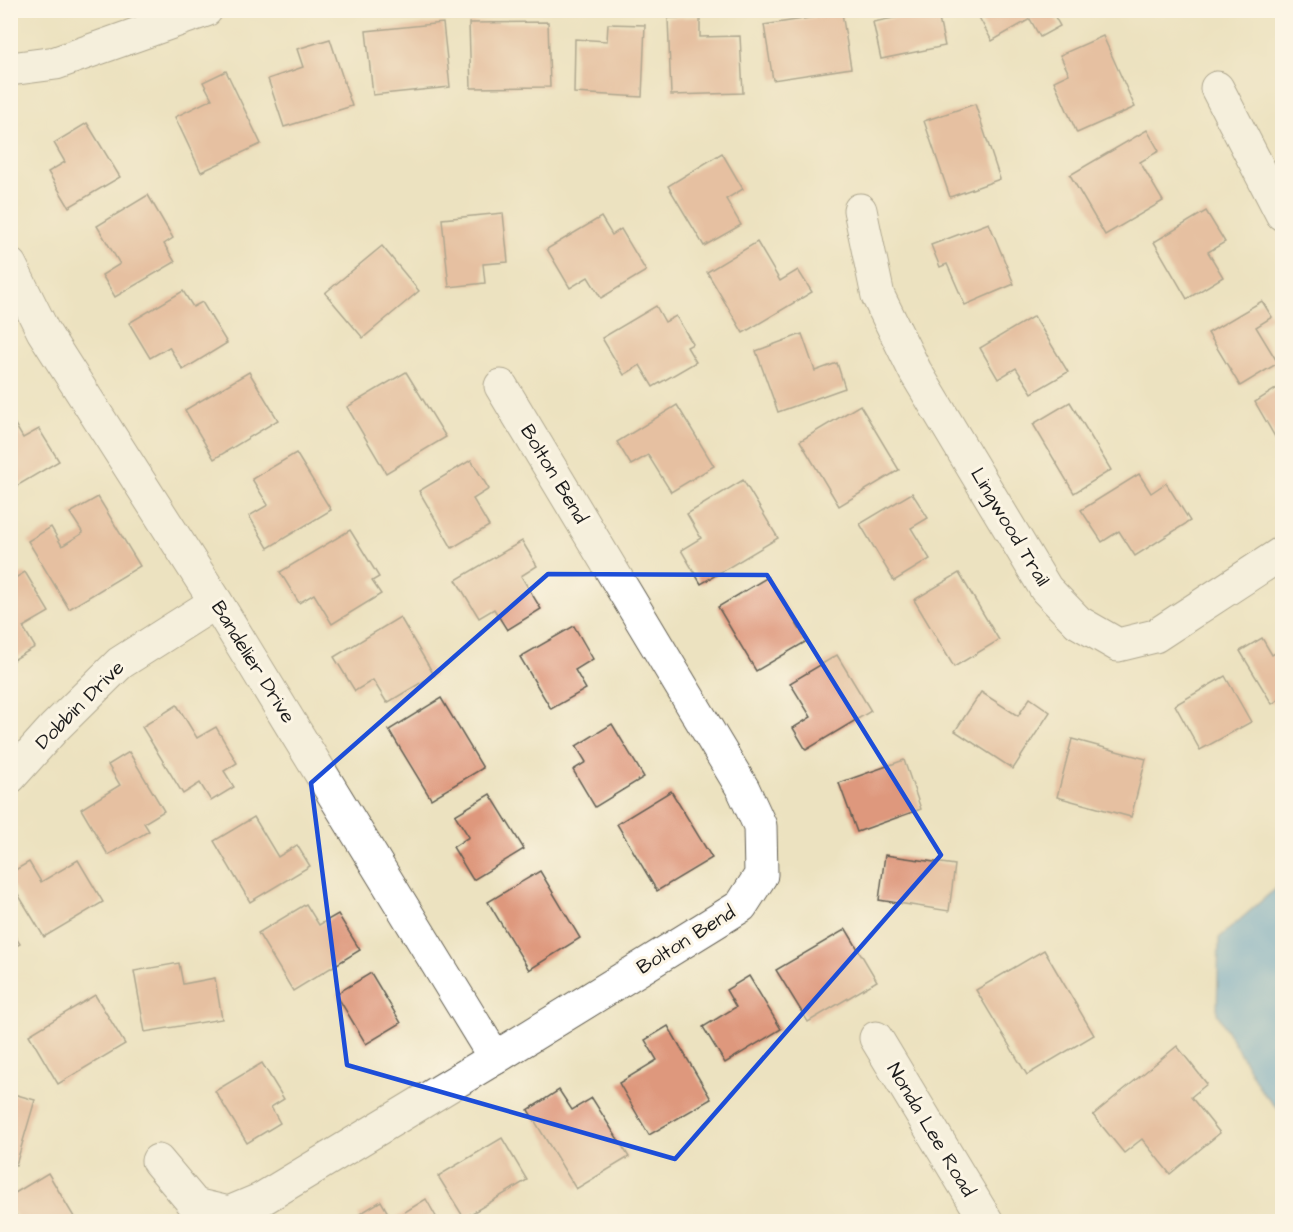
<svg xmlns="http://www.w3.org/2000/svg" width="1293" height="1232" font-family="'Architects Daughter',sans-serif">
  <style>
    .water { fill: #5da4d3; stroke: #3c6078; stroke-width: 1.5 }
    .building { fill: #de987d }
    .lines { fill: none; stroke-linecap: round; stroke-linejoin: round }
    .street-casing { stroke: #656155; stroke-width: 35 }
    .street { stroke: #fff; stroke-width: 33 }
    .marked { fill: none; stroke: #1d4ed8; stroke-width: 4.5; stroke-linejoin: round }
    .labels { text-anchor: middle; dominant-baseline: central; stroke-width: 6; stroke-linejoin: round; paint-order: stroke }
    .street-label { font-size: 20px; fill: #1c1c1c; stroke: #fcf5e5 }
  </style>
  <rect width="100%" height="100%" fill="#fcf5e5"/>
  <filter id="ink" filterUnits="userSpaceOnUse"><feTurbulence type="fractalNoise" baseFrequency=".0167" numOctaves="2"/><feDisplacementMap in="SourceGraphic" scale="12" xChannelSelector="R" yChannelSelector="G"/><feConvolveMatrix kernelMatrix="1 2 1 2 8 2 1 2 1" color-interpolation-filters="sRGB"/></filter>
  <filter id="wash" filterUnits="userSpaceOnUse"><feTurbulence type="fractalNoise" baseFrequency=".008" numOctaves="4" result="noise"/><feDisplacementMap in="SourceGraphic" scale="24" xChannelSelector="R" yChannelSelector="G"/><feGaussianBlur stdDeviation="1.35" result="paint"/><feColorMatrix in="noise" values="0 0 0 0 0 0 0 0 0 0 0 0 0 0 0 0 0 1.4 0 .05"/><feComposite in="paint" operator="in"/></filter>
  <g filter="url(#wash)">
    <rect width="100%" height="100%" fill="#ece2c0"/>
    <polygon class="water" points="1282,883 1282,1113 1262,1092 1217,1013 1219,938"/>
    <g id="blocks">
      <g class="building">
        <polygon points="898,10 937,10 945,46 881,59 873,22 899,17"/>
        <polygon points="975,10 1051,10 1060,26 1040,37 1030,19 992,41"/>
        <polygon points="842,13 851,68 773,80 764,25"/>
        <polygon points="700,17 700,37 740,36 743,93 671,95 668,18"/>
        <polygon points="548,22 550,87 471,88 469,23"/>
        <polygon points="443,23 450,87 373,95 366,31"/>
        <polygon points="608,24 645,25 642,97 574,93 575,39 607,41"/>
        <polygon points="1103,36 1135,107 1077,133 1054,81 1069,74 1060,55"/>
        <polygon points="330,39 352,106 284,127 268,79 303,67 297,49"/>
        <polygon points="226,71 261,144 201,172 175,117 212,99 203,82"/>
        <polygon points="975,104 1000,179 950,197 924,121"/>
        <polygon points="87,123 120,177 69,207 48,172 65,162 54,143"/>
        <polygon points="1147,130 1159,151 1140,162 1163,201 1105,235 1070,175"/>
        <polygon points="722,153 743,189 726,199 741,225 704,246 668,186"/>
        <polygon points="148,195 173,238 164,244 175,262 115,297 102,275 120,264 97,226"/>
        <polygon points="1206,211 1225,242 1208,252 1223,277 1187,299 1154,242"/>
        <polygon points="503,213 508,262 483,264 485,283 449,287 442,219"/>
        <polygon points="601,217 612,235 621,229 646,271 601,298 588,277 570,288 547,249"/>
        <polygon points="989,223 1014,284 965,305 947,264 940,267 931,245"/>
        <polygon points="757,242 780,281 798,270 812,292 743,333 707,272"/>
        <polygon points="382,246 419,291 363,338 325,293"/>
        <polygon points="183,291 193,307 202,302 227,343 183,370 169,347 150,358 129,323"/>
        <polygon points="1262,301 1272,317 1256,327 1278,363 1240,386 1208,333"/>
        <polygon points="656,306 665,322 676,316 693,344 687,347 696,362 653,387 640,365 624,375 602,338"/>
        <polygon points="1034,316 1068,372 1032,393 1016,368 998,379 980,348"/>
        <polygon points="802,334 815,371 837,363 845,388 778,412 756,351"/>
        <polygon points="249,372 278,420 214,459 185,410"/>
        <polygon points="406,372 446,437 386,473 347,407"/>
        <polygon points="1282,385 1282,449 1255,402"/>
        <polygon points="1070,402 1111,470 1074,493 1033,424"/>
        <polygon points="677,405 714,466 671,492 648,455 631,465 617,442"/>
        <polygon points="860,405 899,470 839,506 800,441"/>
        <polygon points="10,416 23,438 39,429 59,461 10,490"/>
        <polygon points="296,453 331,510 268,548 249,516 268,505 252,479"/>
        <polygon points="471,460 489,489 473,499 489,526 452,548 419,491"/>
        <polygon points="1139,474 1151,493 1166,483 1190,521 1135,556 1119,531 1102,542 1081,510"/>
        <polygon points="743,480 778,538 701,584 681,550 701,538 687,514"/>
        <polygon points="912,493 928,518 911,528 930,559 894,581 860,524"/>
        <polygon points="98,497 140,566 69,609 28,541 51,527 62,546 83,533 70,513"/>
        <polygon points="350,530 379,577 372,581 381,594 332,624 314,594 299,603 280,572"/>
        <polygon points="522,541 537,566 521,576 541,609 507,630 494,609 479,618 456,580"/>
        <polygon points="25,572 49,612 23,627 35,647 10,662 10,581"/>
        <polygon points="959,573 999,640 954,667 914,600"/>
        <polygon points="768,577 807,641 756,671 718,607"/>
        <polygon points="400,617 434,675 387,703 373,680 355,691 334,657"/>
        <polygon points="574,626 593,659 575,670 586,689 551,709 520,657"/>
        <polygon points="1262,638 1272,655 1282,649 1282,697 1272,704 1240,651"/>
        <polygon points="837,655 871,711 806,750 793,728 811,717 790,683"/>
        <polygon points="1225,676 1251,722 1200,750 1175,705"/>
        <polygon points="981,692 1018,716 1030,698 1050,712 1013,769 955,731"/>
        <polygon points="441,698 483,768 431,799 389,730"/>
        <polygon points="177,705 197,738 216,727 237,763 224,771 234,787 211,801 200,783 183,794 142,727"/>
        <polygon points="612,724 644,777 595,807 573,770 586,762 576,746"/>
        <polygon points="1072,739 1146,759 1131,817 1057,797"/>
        <polygon points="129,752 164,811 144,823 149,831 108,855 81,809 120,785 108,765"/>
        <polygon points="904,760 921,809 857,832 839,783"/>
        <polygon points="671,791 712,858 657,891 617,824"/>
        <polygon points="490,794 524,849 473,880 453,847 469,837 455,815"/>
        <polygon points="254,817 278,857 297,845 310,866 250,902 214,841"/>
        <polygon points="885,855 955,865 949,911 879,900"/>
        <polygon points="78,860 103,902 44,937 10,881 10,873 29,862 41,882"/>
        <polygon points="540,871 580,938 529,970 488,902"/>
        <polygon points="306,904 319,925 338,914 360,950 293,991 258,933"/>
        <polygon points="10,929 20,944 10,949"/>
        <polygon points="846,929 877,981 808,1022 776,970"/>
        <polygon points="1044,950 1094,1035 1027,1075 976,990"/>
        <polygon points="179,963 183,984 215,978 222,1019 145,1032 134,971"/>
        <polygon points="371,973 401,1023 366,1044 336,994"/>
        <polygon points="749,976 781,1029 725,1063 703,1027 736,1007 726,990"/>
        <polygon points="95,995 125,1044 58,1084 29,1035"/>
        <polygon points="668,1026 711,1099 649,1135 619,1083 657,1060 645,1040"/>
        <polygon points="1177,1046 1207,1084 1191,1097 1220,1133 1170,1174 1142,1139 1124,1153 1093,1115"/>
        <polygon points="262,1063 284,1099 271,1107 280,1123 247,1143 215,1091"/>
        <polygon points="559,1090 572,1110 592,1098 629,1157 576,1189 528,1110"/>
        <polygon points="10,1093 35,1100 16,1165 10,1164"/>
        <polygon points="502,1138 527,1180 464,1218 438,1176"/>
        <polygon points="48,1173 77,1222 20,1222 10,1206 10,1196"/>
        <polygon points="426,1199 439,1222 361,1222 358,1215 381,1201 392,1220"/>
      </g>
    </g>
  </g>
  <g filter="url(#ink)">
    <use href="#blocks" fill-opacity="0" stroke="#656155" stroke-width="1.5"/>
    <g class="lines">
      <g class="street-casing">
        <g id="street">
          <polyline points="10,69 56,63 206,10"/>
          <polyline points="1217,88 1282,214"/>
          <polyline points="860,210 878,296 915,371 1046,589 1078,622 1118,645 1155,636 1282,553"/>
          <polyline points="10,265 43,331 216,602 495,1058"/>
          <polyline points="10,777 54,728 120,663 216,602"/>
          <polyline points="876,1038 987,1222"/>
          <polyline points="158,1161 195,1205 229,1213 260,1200 495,1058 741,906 761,875 760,826 743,789 501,386"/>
        </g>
      </g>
      <use href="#street" class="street"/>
    </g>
  </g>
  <path d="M0 0H1293V1232H0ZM548,574l219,1 174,280 -266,304 -328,-94 -36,-282z" fill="#ece2c0" fill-opacity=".55" fill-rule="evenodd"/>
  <path class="marked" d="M548,574l219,1 174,280 -266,304 -328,-94 -36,-282z"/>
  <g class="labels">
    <g class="street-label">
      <text transform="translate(554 474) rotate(59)">Bolton Bend</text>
      <text transform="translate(1010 527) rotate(59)">Lingwood Trail</text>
      <text transform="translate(253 662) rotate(58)">Bandelier Drive</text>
      <text transform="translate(80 705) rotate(-45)">Dobbin Drive</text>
      <text transform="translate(686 940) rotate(-32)">Bolton Bend</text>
      <text transform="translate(931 1130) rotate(59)">Nonda Lee Road</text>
    </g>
  </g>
  <rect width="1293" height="1232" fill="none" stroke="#fcf5e5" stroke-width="36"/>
</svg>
